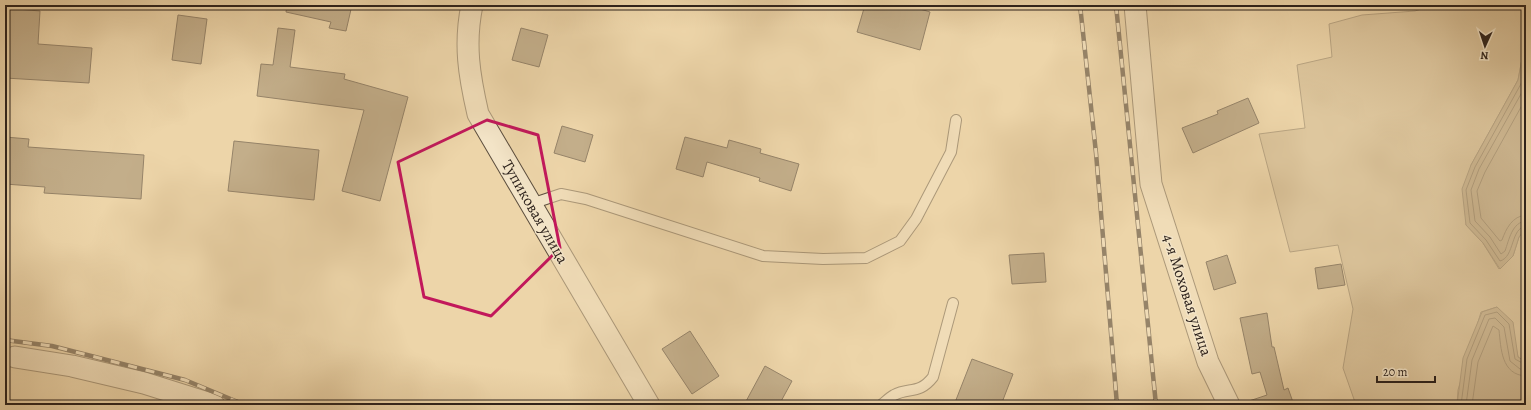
<svg xmlns="http://www.w3.org/2000/svg" width="1531" height="410" font-family="Alegreya,serif">
  <style>
    .green { fill: #ccb791; stroke: #7c6c56 }
    .water { fill: #ac9879; stroke: #796954 }
    .lines { fill: none; stroke-linecap: round; stroke-linejoin: round }
    .shore { stroke: #6c5d4a; stroke-width: 1 }
    .building { fill: #917f65; stroke: #2d221c }
    .service-casing { stroke: #5d4f3f; stroke-width: 12 }
    .minor-casing { stroke: #5d4f3f; stroke-width: 23 }
    .service { stroke: #f3e4c7; stroke-width: 10 }
    .minor { stroke: #f3e4c7; stroke-width: 21 }
    .rail-casing { stroke: #2d221c; stroke-width: 4.5 }
    .rail { stroke: #f3e4c7; stroke-width: 3; stroke-dasharray: 9; stroke-linecap: butt }
    .marked { fill: none; stroke: #c2185b; stroke-width: 3; stroke-linejoin: round }
    .labels { text-anchor: middle; dominant-baseline: central; stroke-width: 3; stroke-linejoin: round; paint-order: stroke }
    .street-label { font-size: 16px; fill: #2d221c; stroke: #f3e4c7 }
  </style>
  <rect width="100%" height="100%" fill="#edd5a9"/>
  <filter id="stains"><feTurbulence type="fractalNoise" baseFrequency=".005" numOctaves="4"/><feColorMatrix values="0 0 0 0 .2 0 0 0 0 .09 0 0 0 0 .02 0 0 0 .5 -.17"/></filter>
  <radialGradient id="worn" r=".72"><stop offset=".6" stop-color="#630" stop-opacity="0"/><stop offset="1" stop-color="#630" stop-opacity=".3"/></radialGradient>
  <polygon class="green" points="1433,5 1526,5 1526,38 1518,80 1471,165 1466,225 1483,243 1499,269 1513,256 1519,237 1526,228 1526,362 1518,357 1516,348 1497,307 1481,312 1458,390 1457,405 1356,405 1343,368 1353,309 1338,245 1290,252 1259,134 1305,128 1297,65 1332,57 1329,24 1362,15 1415,11"/>
  <g class="water">
    <polygon points="1526,38 1526,228 1519,237 1513,256 1500,269 1483,243 1466,225 1462,189 1471,165 1518,80"/>
    <polygon points="1497,307 1513,322 1518,357 1526,362 1526,405 1457,405 1463,358 1482,312"/>
  </g>
  <g class="lines">
    <g class="shore">
      <path d="M1526,58l-4,24 -47,85 -9,23 4,33 16,17 14,21c15,-4 10,-33 26,-35"/>
      <path d="M1526,85l-47,84 -8,21 4,31 15,16 11,17 4,-3c4,-11 7,-29 21,-30"/>
      <path d="M1526,98l-41,74 -8,19 4,27 19,23 2,-1c4,-11 10,-24 24,-25"/>
      <polyline points="1461,405 1467,359 1485,315 1497,312 1509,324 1515,359 1526,365"/>
      <polyline points="1466,405 1472,360 1489,319 1495,318 1504,327 1510,361 1520,369 1526,370"/>
      <path d="M1472,405l6,-43 15,-36 6,4c2,18 2,45 27,46"/>
    </g>
  </g>
  <g class="building">
    <polygon points="287,5 352,5 346,31 329,28 331,22 286,12"/>
    <polygon points="865,5 907,5 930,12 920,50 857,32"/>
    <polygon points="5,8 40,11 38,44 92,48 89,83 5,78"/>
    <polygon points="178,15 207,19 201,64 172,60"/>
    <polygon points="278,28 295,30 290,67 345,74 344,79 408,97 380,201 342,191 364,110 257,96 261,64 273,65"/>
    <polygon points="521,28 548,35 539,67 512,60"/>
    <polygon points="1248,98 1259,123 1193,153 1182,128 1218,114 1217,111"/>
    <polygon points="562,126 593,135 585,162 554,153"/>
    <polygon points="5,137 29,139 28,147 144,155 141,199 44,193 45,187 5,184"/>
    <polygon points="685,137 727,148 729,140 761,149 760,153 799,164 791,191 759,181 760,178 707,162 703,177 676,169"/>
    <polygon points="234,141 319,150 314,200 228,191"/>
    <polygon points="1044,253 1046,282 1012,284 1009,255"/>
    <polygon points="1227,255 1236,283 1214,290 1206,262"/>
    <polygon points="1341,264 1345,285 1318,289 1315,268"/>
    <polygon points="1267,313 1272,347 1274,347 1284,390 1288,388 1294,405 1246,405 1246,402 1267,395 1260,372 1252,374 1240,318"/>
    <polygon points="690,331 719,376 692,394 662,349"/>
    <polygon points="972,359 1013,374 1001,405 954,405"/>
    <polygon points="765,366 792,381 779,405 744,405"/>
  </g>
  <g class="lines">
    <g class="service-casing">
      <g id="service">
        <polyline points="531,204 561,194 586,199 763,256 823,259 866,258 900,241 916,219 951,152 956,120"/>
        <path d="M881,405c4,-3 8,-7 13,-10 15,-8 25,0 39,-18l20,-74"/>
      </g>
    </g>
    <g class="minor-casing">
      <g id="minor">
        <path d="M472,5c-8,39 -3,70 6,109l171,291"/>
        <polyline points="1135,5 1151,184 1208,362 1229,405"/>
        <polyline points="15,357 72,366 144,383 214,405"/>
      </g>
    </g>
    <use href="#service" class="service"/>
    <use href="#minor" class="minor"/>
    <g class="rail-casing">
      <g id="rail">
        <polyline points="1080,5 1096,153 1117,405"/>
        <polyline points="1116,5 1156,405"/>
        <polyline points="5,340 52,346 185,380 245,405"/>
      </g>
    </g>
    <use href="#rail" class="rail"/>
  </g>
  <path d="M0 0H1531V410H0ZM487,120l51,15 22,113 -69,68 -67,-19 -26,-135z" fill="#edd5a9" fill-opacity=".55" fill-rule="evenodd"/>
  <path class="marked" d="M487,120l51,15 22,113 -69,68 -67,-19 -26,-135z"/>
  <g class="labels">
    <g class="street-label">
      <text transform="translate(535 212) rotate(60)">Тупиковая улица</text>
      <text transform="translate(1187 295) rotate(72)">4-я Моховая улица</text>
    </g>
  </g>
  <rect width="1531" height="410" fill="none" stroke="#edd5a9" stroke-width="20"/>
  <rect x="6" y="6" width="1519" height="398" fill="none" stroke="#2d221c" stroke-width="2"/>
  <rect x="10" y="10" width="1511" height="390" fill="none" stroke="#2d221c"/>
  <g transform="translate(1485 46) rotate(183)" stroke="#f3e4c7" stroke-width="3" paint-order="stroke">
  <path d="M0-3L7 15L0 10L-7 15Z" fill="#2d221c"/>
  <text y="-6" font-size="11" font-weight="bold" text-anchor="middle" fill="#2d221c">N</text>
  </g>
  <path d="M1377 376v6h58v-6" fill="none" stroke="#2d221c" stroke-width="2"/>
  <text x="1383" y="376" font-size="12" fill="#2d221c" stroke="#f3e4c7" stroke-width="3" paint-order="stroke">20 m</text>
  <rect width="100%" height="100%" filter="url(#stains)"/>
  <rect width="100%" height="100%" fill="url(#worn)"/>
</svg>
